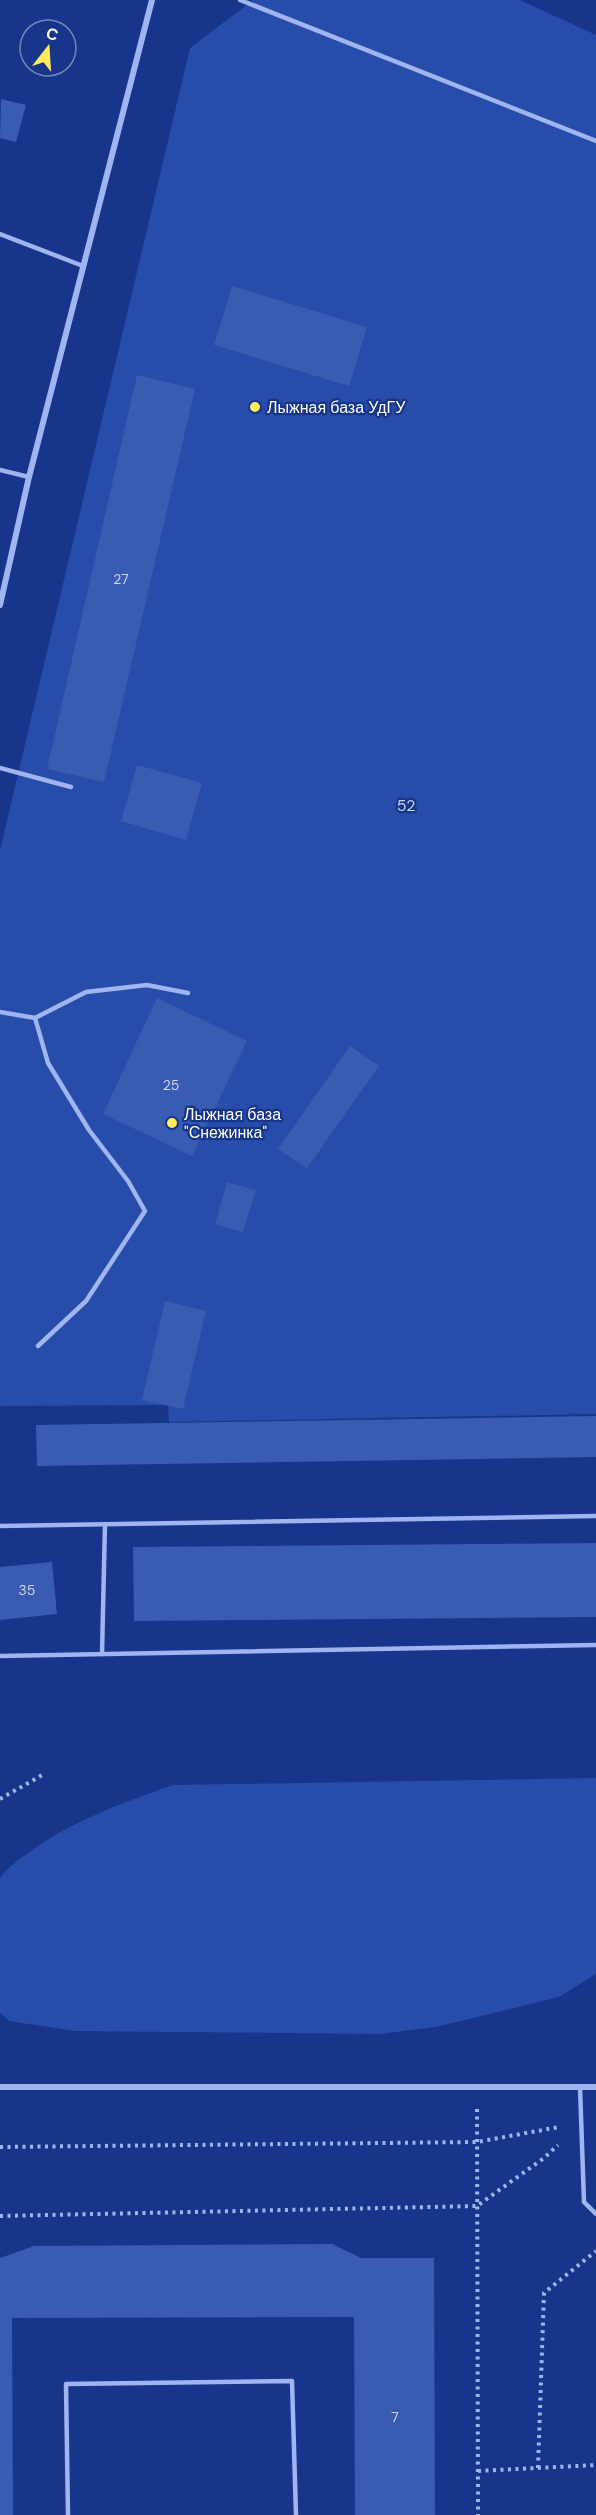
<svg xmlns="http://www.w3.org/2000/svg" width="596" height="2515" font-family="'DM Sans',sans-serif">
  <style>
    .green { fill: #284ca9 }
    .building { fill: #3a5bb2 }
    .lines { fill: none; stroke-linecap: round; stroke-linejoin: round }
    .path { stroke: #9fb5ef; stroke-width: 4; stroke-dasharray: 3 4.5; stroke-linecap: butt }
    .service { stroke: #9fb5ef; stroke-width: 4.5 }
    .minor { stroke: #9fb5ef; stroke-width: 6 }
    .poi-dot { fill: #ffec5d; stroke: #16358b; stroke-width: 2 }
    .labels { text-anchor: middle; dominant-baseline: central; stroke-width: 4.5; stroke-linejoin: round; paint-order: stroke }
    .number-label { font-size: 14px; fill: #ced6ec }
    .poi-label { font-size: 16px; fill: #fff; stroke: #16358b; text-anchor: start }
    .park-label { font-size: 16px; fill: #c5d4fb; stroke: #16358b }
  </style>
  <rect width="100%" height="100%" fill="#16358b"/>
  <g class="green">
    <polygon points="253,0 520,0 596,35 596,1414 169,1422 168,1405 0,1406 0,850 190,48"/>
    <path d="M596,1778v196l-37,23 -123,30 -57,7 -304,-3 -66,-10 -9,-8v-135c9,-13 22,-20 35,-30 42,-29 90,-46 138,-63z"/>
  </g>
  <g class="building">
    <polygon points="1,99 26,105 16,142 0,138"/>
    <polygon points="232,286 367,327 349,386 214,345"/>
    <polygon points="137,375 195,389 104,782 47,769"/>
    <polygon points="137,765 202,783 186,840 121,821"/>
    <polygon points="157,998 247,1041 192,1156 103,1114"/>
    <polygon points="350,1046 379,1066 307,1168 278,1149"/>
    <polygon points="227,1182 256,1190 243,1232 215,1224"/>
    <polygon points="165,1301 206,1311 183,1409 142,1400"/>
    <polygon points="596,1416 596,1457 37,1466 36,1425"/>
    <polygon points="596,1543 596,1617 134,1621 133,1547"/>
    <polygon points="52,1562 57,1614 0,1620 0,1567"/>
    <polygon points="332,2244 361,2258 434,2258 435,2515 355,2515 354,2317 12,2318 13,2515 0,2515 0,2258 34,2246"/>
  </g>
  <g class="lines">
    <g class="path">
      <polyline points="0,1799 44,1774"/>
      <polyline points="477,2109 478,2515"/>
      <polyline points="0,2147 477,2142 559,2127"/>
      <polyline points="0,2216 477,2206 544,2158 558,2145"/>
      <polyline points="538,2468 544,2293 596,2251"/>
      <polyline points="478,2471 596,2465"/>
    </g>
    <g class="service">
      <polyline points="240,0 596,141"/>
      <polyline points="0,234 83,266"/>
      <polyline points="0,470 29,477"/>
      <polyline points="0,768 71,787"/>
      <polyline points="0,1012 35,1018 48,1063 89,1130 128,1181 145,1211 86,1301 38,1346"/>
      <polyline points="35,1018 86,992 147,985 188,993"/>
      <polyline points="0,1526 596,1516"/>
      <polyline points="102,1654 105,1524"/>
      <polyline points="0,1656 596,1645"/>
      <polyline points="580,2087 584,2202 596,2214"/>
      <polyline points="68,2515 66,2384 292,2381 296,2515"/>
    </g>
    <g class="minor">
      <polyline points="0,605 29,477 152,0"/>
      <polyline points="0,2087 596,2087"/>
    </g>
  </g>
  <g class="poi-dot">
    <circle cx="255" cy="407" r="6"/>
    <circle cx="172" cy="1123" r="6"/>
  </g>
  <g class="labels">
    <g class="number-label">
      <text x="121" y="579">27</text>
      <text x="171" y="1085">25</text>
      <text x="27" y="1590">35</text>
      <text x="395" y="2417">7</text>
    </g>
    <g class="poi-label">
      <text x="267" y="407">Лыжная база УдГУ</text>
      <text x="184" y="1114">Лыжная база<tspan x="184" dy="18">"Снежинка"</tspan></text>
    </g>
    <g class="park-label">
      <text x="406" y="805">52</text>
    </g>
  </g>
  <g transform="translate(48 48) rotate(17)"><circle r="28" fill="#16358b" stroke="#7386b9" stroke-width="1.5"/>
  <path d="M0-4.5L10 22L0 15L-10 22Z" fill="#ffec5d"/>
  <text y="-9" font-size="16" font-weight="bold" text-anchor="middle" fill="#ffffff">С</text>
  </g>
</svg>
